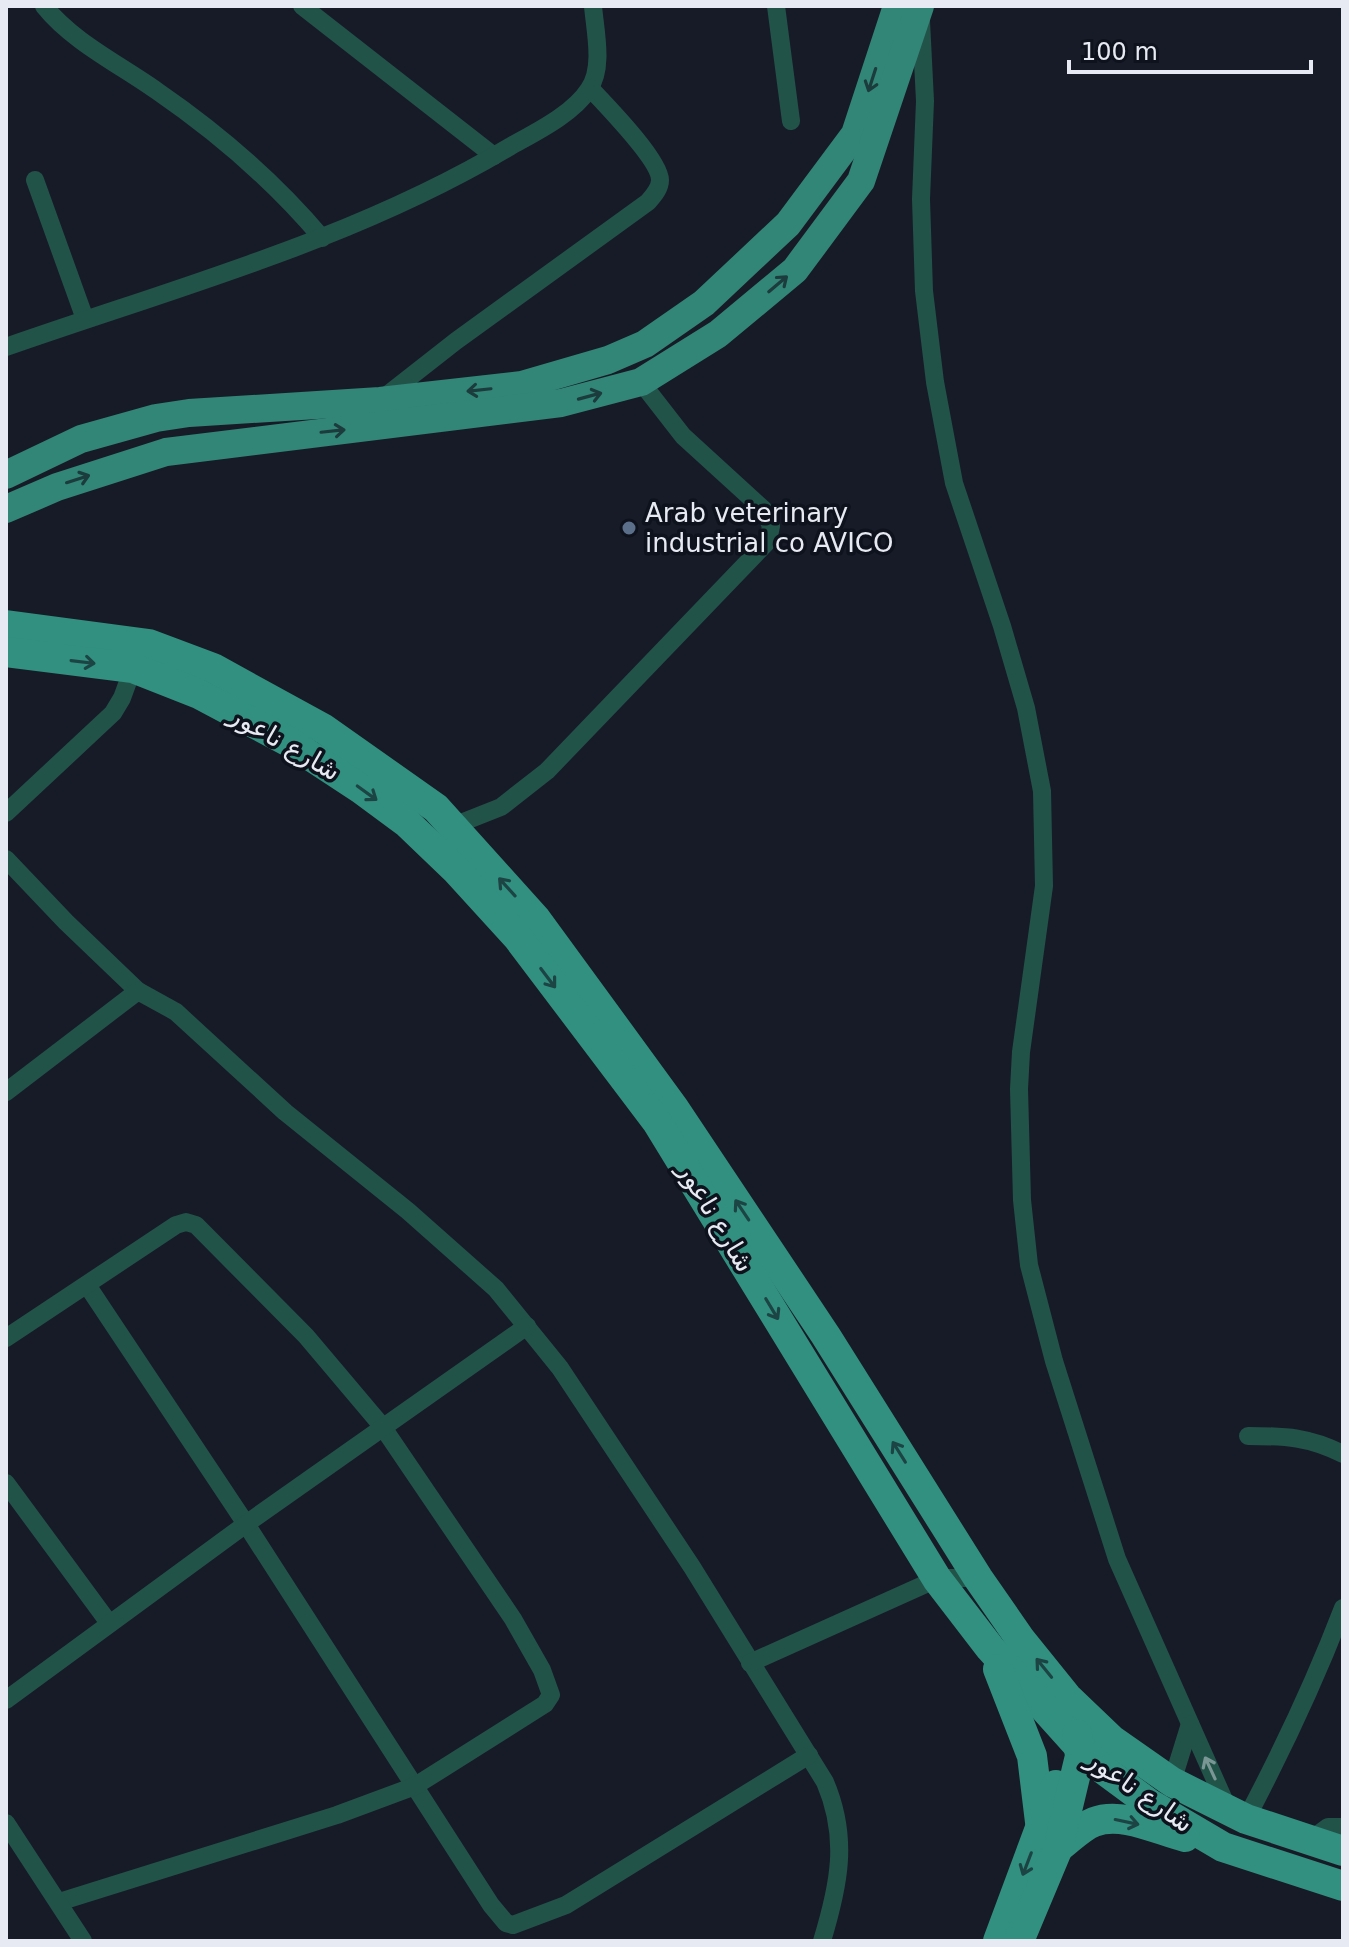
<svg xmlns="http://www.w3.org/2000/svg" width="1349" height="1947" font-family="'DejaVu Sans',Vazirmatn,sans-serif">
  <style>
    .lines { fill: none; stroke-linecap: round; stroke-linejoin: round }
    .minor { stroke: #225349; stroke-width: 18 }
    .primary { stroke: #328677; stroke-width: 28 }
    .trunk { stroke: #329080; stroke-width: 30 }
    .oneway { stroke: #1b3b3c }
    .oneway2 { stroke: #1c4445 }
    .oneway3 { stroke: #7b9795 }
    .service-dot { fill: #5c6f8a; stroke: #0e121d; stroke-width: 3 }
    .labels { text-anchor: middle; dominant-baseline: central; stroke-width: 7; stroke-linejoin: round; paint-order: stroke }
    .poi-label { font-size: 26px; fill: #e7eaf2; stroke: #0e121d; text-anchor: start }
    .street-label { font-size: 26px; fill: #e7eaf2; stroke: #0e121d }
  </style>
  <rect width="100%" height="100%" fill="#171b27"/>
  <g class="lines">
    <g class="minor">
      <path d="M44,6c29,36 75,58 113,85 61,42 117,90 165,147"/>
      <polyline points="302,6 494,156"/>
      <polyline points="776,6 791,121"/>
      <polyline points="921,21 925,101 921,199 924,291 935,382 954,483 1002,626 1026,708 1042,791 1044,886 1021,1052 1019,1089 1022,1200 1029,1265 1054,1361 1117,1559 1228,1809"/>
      <polyline points="35,180 85,319"/>
      <path d="M6,347c171,-60 348,-107 505,-201 25,-14 62,-32 78,-57 15,-21 6,-59 4,-83"/>
      <path d="M382,399l74,-58 192,-139c5,-6 12,-13 12,-22 0,-20 -55,-76 -70,-92"/>
      <polyline points="6,813 113,713 122,698 133,668"/>
      <polyline points="453,826 501,807 547,771 768,541 771,526 763,509 683,436 641,382"/>
      <polyline points="6,859 66,922 138,991"/>
      <path d="M6,1092l132,-101 38,21 109,100 123,99 88,78 64,79 132,199 133,215c24,56 14,103 -3,159"/>
      <polyline points="87,1285 246,1524 491,1905 506,1923 513,1925 566,1905 809,1755"/>
      <polyline points="6,1338 176,1225 186,1222 196,1225 306,1336 382,1426 513,1619 542,1670 551,1695 545,1704 415,1786 337,1815 59,1902"/>
      <path d="M1248,1436c38,0 61,1 95,18"/>
      <polyline points="6,1483 109,1623"/>
      <polyline points="750,1663 939,1578 978,1578"/>
      <polyline points="6,1700 246,1524 527,1326"/>
      <polyline points="1172,1782 1190,1724"/>
      <path d="M1246,1819c36,-68 69,-138 97,-211"/>
      <polyline points="6,1823 83,1941"/>
      <polyline points="1309,1841 1328,1827 1343,1827"/>
    </g>
    <g class="primary">
      <polyline points="6,475 81,439 156,418 189,413 380,401 522,385 608,360 645,344 704,303 788,224 855,134 897,6"/>
      <polyline points="6,509 57,487 166,452 561,403 641,382 718,334 795,270 861,181 920,6"/>
    </g>
    <g class="trunk">
      <polyline points="6,625 149,644 213,668 324,729 436,808 536,919 674,1108 826,1336 978,1578 1021,1640 1067,1697 1112,1740 1172,1782 1246,1819 1343,1851"/>
      <polyline points="6,652 133,668 199,694 291,743 361,789 407,823 456,870 518,938 657,1122 937,1579 990,1648 1080,1748 1104,1770 1150,1804 1223,1847 1343,1886"/>
      <polyline points="998,1669 1032,1756 1040,1822"/>
      <path d="M1058,1848c12,-9 23,-21 36,-26 27,-11 64,8 91,15"/>
      <polyline points="998,1941 1056,1785"/>
      <polyline points="1019,1941 1058,1848 1080,1756 1077,1734"/>
    </g>
  </g>
  <defs><path id="oneway-shaft" d="M-6 0H5M1.5-3L5.5 0L1.5 3" fill="none" stroke-width="1.6" stroke-linecap="round" stroke-linejoin="round" transform="scale(2)"/></defs>
  <g class="oneway">
    <use href="#oneway-shaft" transform="translate(872 80) rotate(108)"/>
    <use href="#oneway-shaft" transform="translate(778 284) rotate(-40)"/>
    <use href="#oneway-shaft" transform="translate(479 390) rotate(174)"/>
    <use href="#oneway-shaft" transform="translate(590 396) rotate(-15)"/>
    <use href="#oneway-shaft" transform="translate(333 431) rotate(-6)"/>
    <use href="#oneway-shaft" transform="translate(78 479) rotate(-18)"/>
  </g>
  <g class="oneway2">
    <use href="#oneway-shaft" transform="translate(83 662) rotate(7)"/>
    <use href="#oneway-shaft" transform="translate(367 793) rotate(36)"/>
    <use href="#oneway-shaft" transform="translate(507 887) rotate(-132)"/>
    <use href="#oneway-shaft" transform="translate(548 978) rotate(53)"/>
    <use href="#oneway-shaft" transform="translate(742 1210) rotate(-124)"/>
    <use href="#oneway-shaft" transform="translate(772 1309) rotate(59)"/>
    <use href="#oneway-shaft" transform="translate(899 1452) rotate(-122)"/>
    <use href="#oneway-shaft" transform="translate(1044 1668) rotate(-129)"/>
    <use href="#oneway-shaft" transform="translate(1127 1822) rotate(12)"/>
    <use href="#oneway-shaft" transform="translate(1027 1864) rotate(111)"/>
  </g>
  <use class="oneway3" href="#oneway-shaft" transform="translate(1210 1768) rotate(-115)"/>
  <circle class="service-dot" cx="629" cy="528" r="8"/>
  <g class="labels">
    <g class="poi-label">
      <text x="645" y="513">Arab veterinary<tspan x="645" dy="30">industrial co AVICO</tspan></text>
    </g>
    <g class="street-label">
      <text transform="translate(285 743) rotate(30)">شارع ناعور</text>
      <text transform="translate(716 1217) rotate(59)">شارع ناعور</text>
      <text transform="translate(1140 1791) rotate(35)">شارع ناعور</text>
    </g>
  </g>
  <rect width="1349" height="1947" fill="none" stroke="#e7eaf2" stroke-width="16"/>
  <path d="M1069 60v12h242v-12" fill="none" stroke="#e7eaf2" stroke-width="4"/>
  <text x="1081" y="60" font-size="24" fill="#e7eaf2" stroke="#0e121d" stroke-width="6" paint-order="stroke">100 m</text>
</svg>
